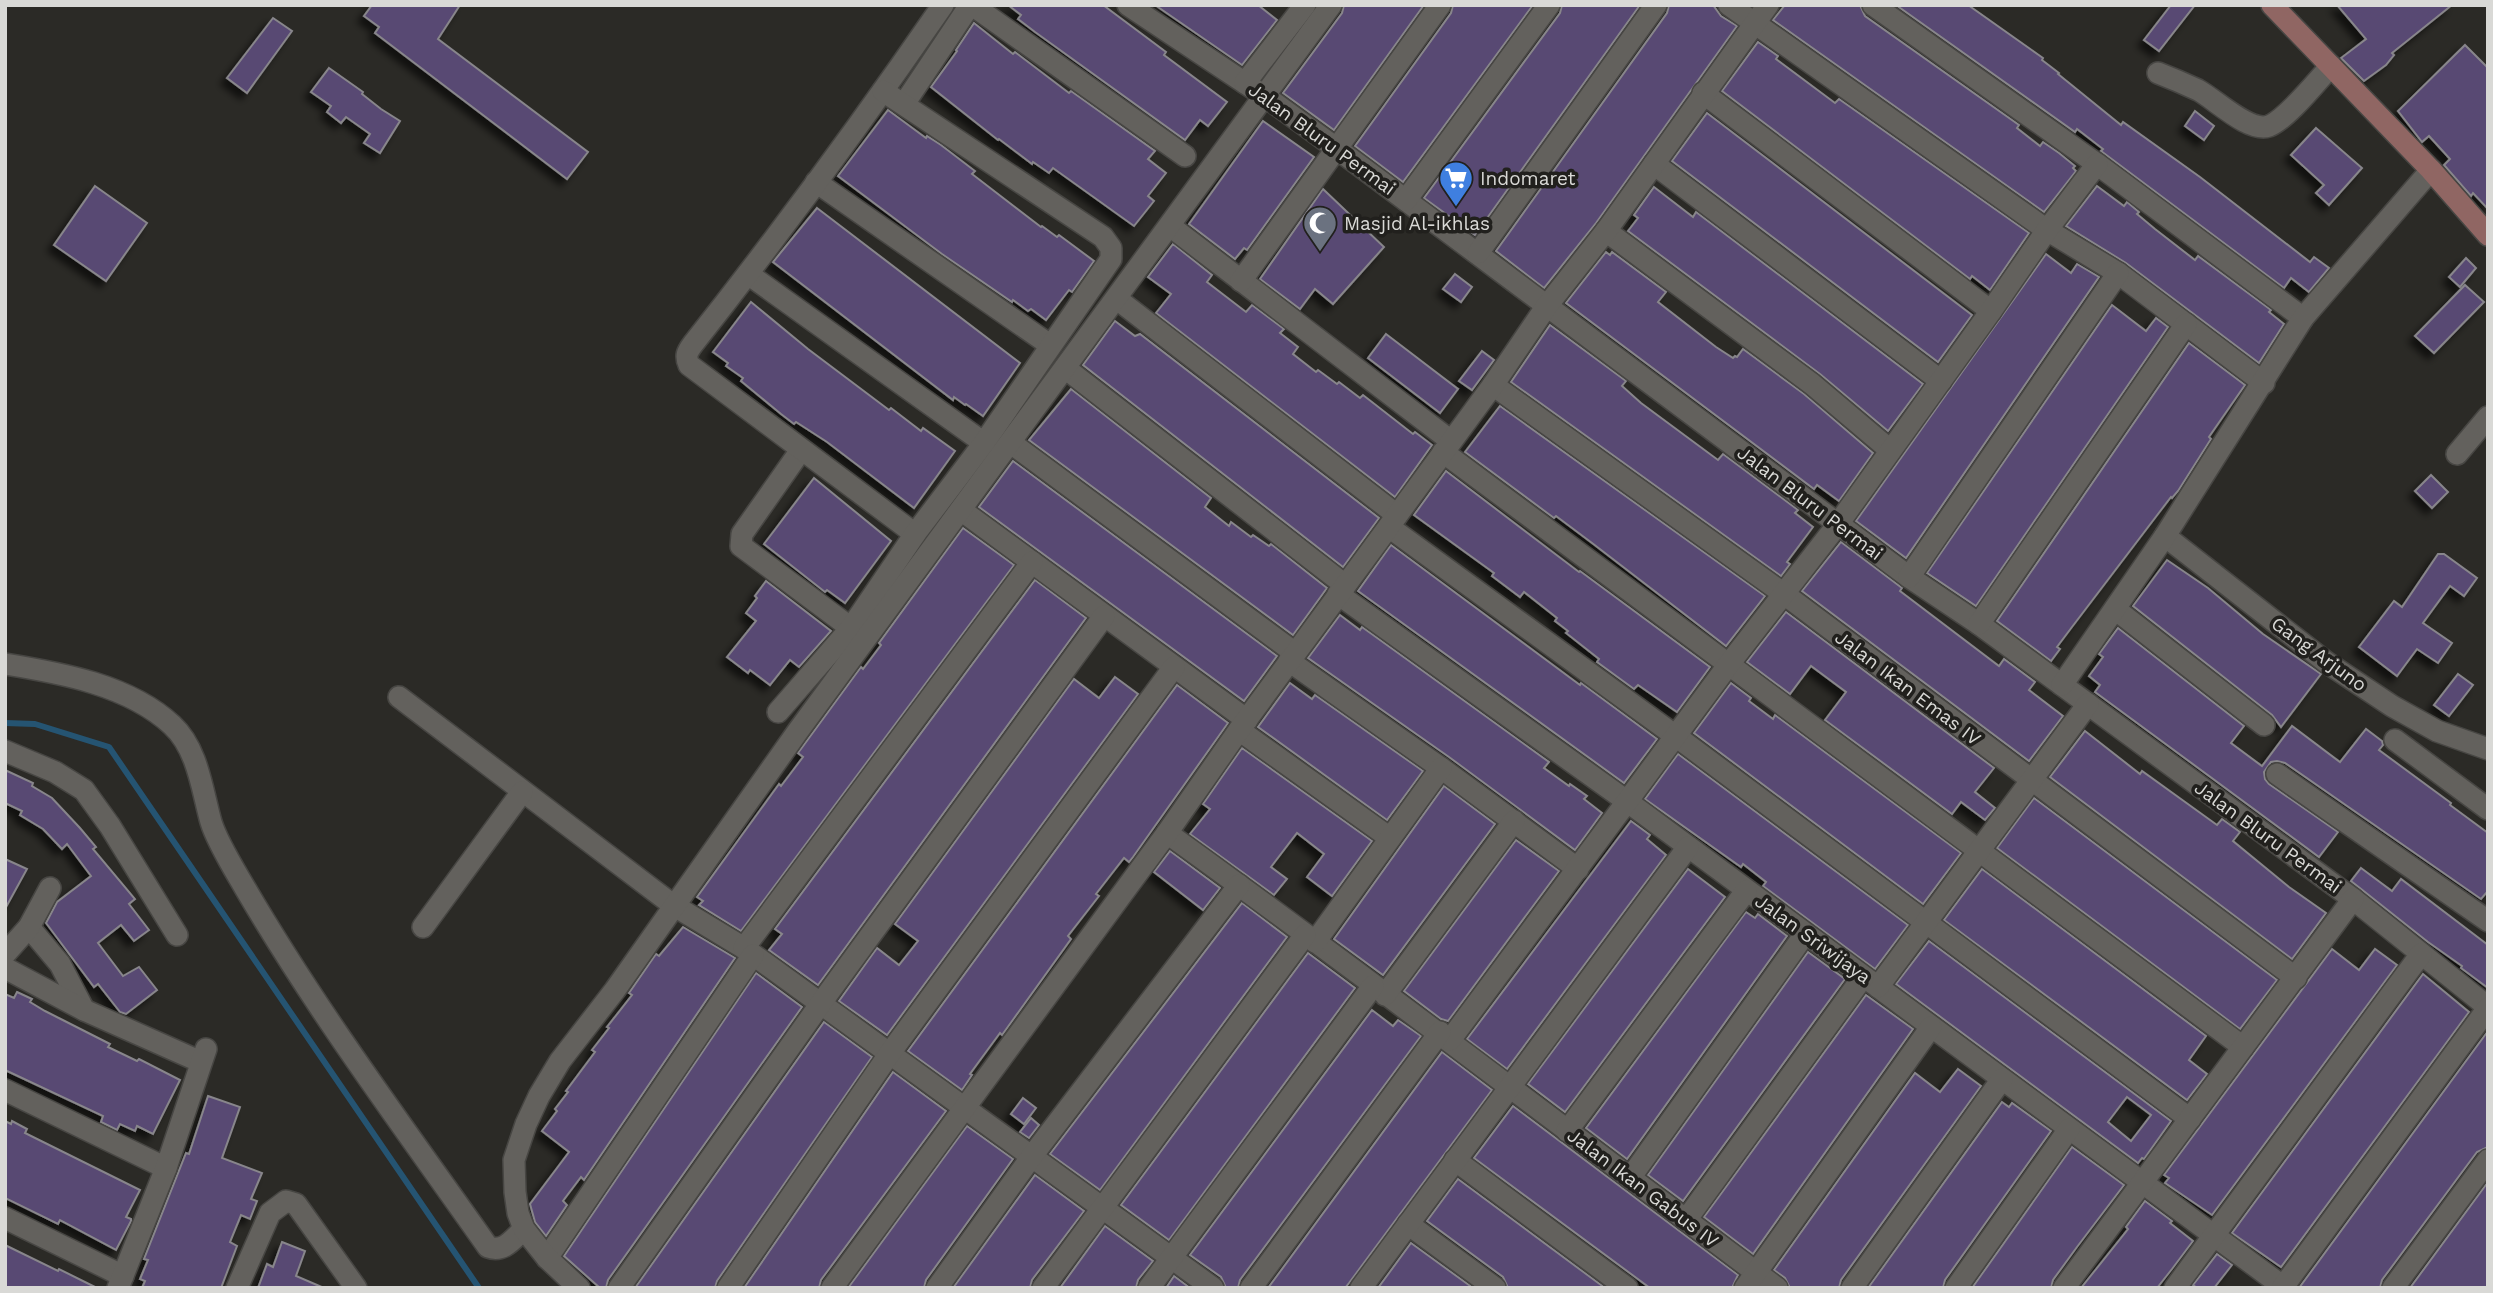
<svg xmlns="http://www.w3.org/2000/svg" width="2493" height="1293" font-family="'Work Sans',sans-serif">
  <style>
    .lines { fill: none; stroke-linecap: round; stroke-linejoin: round }
    .stream { stroke: #255472; stroke-width: 6 }
    .building { fill: #584973; stroke: #88868b; stroke-width: 2; fill-rule: evenodd; filter: url(#shadow) }
    .street-casing { stroke: #474643; stroke-width: 24 }
    .secondary-casing { stroke: #474643; stroke-width: 24 }
    .street { stroke: #63615d; stroke-width: 21 }
    .secondary { stroke: #906663; stroke-width: 21 }
    .labels { text-anchor: middle; dominant-baseline: central; stroke-width: 7; stroke-linejoin: round; paint-order: stroke }
    .street-label { font-size: 19px; fill: #d9d9d6; stroke: #21201d }
    .poi-label { font-size: 19px; fill: #d9d9d6; stroke: #21201d; text-anchor: start }
  </style>
  <defs>
    <filter id="shadow"><feDropShadow dx="-6" dy="6" stdDeviation="3.5" flood-color="#0009"/></filter>
  </defs>
  <rect width="100%" height="100%" fill="#2b2a26"/>
  <g class="lines">
    <polyline class="stream" points="5,723 35,724 109,747 479,1288"/>
  </g>
  <g class="building">
    <polygon points="372,5 460,5 438,39 588,152 567,179 375,33 379,27 364,16"/>
    <polygon points="1008,5 1103,5 1166,52 1164,55 1227,102 1208,126 1200,120 1185,140 1035,32 1018,19 1021,15"/>
    <polygon points="1155,5 1258,5 1277,20 1242,65"/>
    <polygon points="1344,5 1424,5 1334,130 1283,93 1342,13"/>
    <polygon points="1453,5 1533,5 1403,182 1355,146 1451,13"/>
    <polygon points="1562,5 1640,5 1475,235 1424,198 1560,13"/>
    <polygon points="1669,5 1713,5 1721,16 1737,26 1596,223 1544,288 1496,251 1667,13"/>
    <polygon points="1785,5 1860,5 1865,16 2019,125 2017,128 2040,146 2043,142 2059,153 2075,166 2073,168 2076,171 2044,212 1773,20"/>
    <polygon points="1896,5 1968,5 2043,58 2042,60 2059,73 2058,74 2121,125 2123,122 2200,177 2310,262 2314,257 2329,268 2309,292 2291,278 2284,288 2101,151 2103,149 2077,129 2075,132"/>
    <polygon points="2171,5 2195,5 2159,51 2144,40"/>
    <polygon points="2337,5 2452,5 2392,53 2394,55 2386,65 2364,81 2341,58 2366,39"/>
    <polygon points="273,18 292,31 247,93 227,78"/>
    <polygon points="974,23 1013,54 1015,52 1069,93 1071,91 1155,151 1148,159 1166,173 1148,196 1154,201 1134,226 1053,168 1049,173 1033,162 1032,164 999,139 998,140 931,87 957,51 956,50"/>
    <polygon points="1758,42 1778,56 1776,59 1835,103 1839,99 2029,233 1990,290 1972,276 1970,279 1722,91"/>
    <polygon points="2465,45 2488,68 2488,209 2473,193 2471,196 2444,165 2450,159 2429,136 2422,142 2398,111"/>
    <polygon points="329,68 363,92 362,94 381,109 400,121 380,153 364,143 370,134 346,117 341,123 327,112 331,106 311,92"/>
    <polygon points="888,110 926,138 927,136 941,145 975,171 972,174 1041,227 1042,226 1057,237 1059,235 1094,261 1072,292 1069,290 1046,320 1031,309 1028,311 1013,300 1012,302 942,254 838,176"/>
    <polygon points="2195,111 2214,126 2204,140 2185,126"/>
    <polygon points="1707,113 1972,315 1938,362 1672,161"/>
    <polygon points="1263,121 1314,157 1247,250 1244,248 1235,259 1189,224"/>
    <polygon points="2316,128 2362,168 2329,205 2316,193 2324,185 2291,155"/>
    <polygon points="95,186 147,223 106,281 54,245"/>
    <polygon points="2097,186 2124,206 2127,202 2139,212 2137,214 2155,229 2195,260 2198,256 2271,310 2269,312 2284,324 2259,363 2126,263 2066,226"/>
    <polygon points="1654,187 1693,217 1696,212 1923,384 1888,431 1820,374 1628,231 1638,218 1634,215"/>
    <polygon points="1323,189 1384,247 1333,304 1315,289 1300,309 1260,279"/>
    <polygon points="817,208 1020,363 983,416 966,404 965,405 954,397 953,400 773,262"/>
    <polygon points="1173,244 1212,275 1207,282 1246,312 1252,305 1284,329 1280,333 1298,347 1293,354 1316,372 1318,370 1337,384 1339,382 1360,398 1363,395 1413,434 1415,432 1432,445 1395,497 1156,313 1171,294 1148,277"/>
    <polygon points="1606,252 1610,255 1612,252 1666,292 1658,302 1716,347 1733,358 1735,356 1737,357 1743,349 1804,394 1873,453 1839,501 1817,485 1814,489 1566,303"/>
    <polygon points="2046,254 2071,273 2077,264 2099,277 1906,558 1856,521"/>
    <polygon points="2466,258 2476,268 2460,287 2449,277"/>
    <polygon points="1455,274 1472,287 1461,302 1443,289"/>
    <polygon points="2465,285 2484,302 2434,353 2415,336"/>
    <polygon points="751,302 808,349 889,410 891,408 921,431 923,428 955,451 914,508 827,442 796,422 794,424 781,414 741,381 743,378 726,366 728,363 713,352"/>
    <polygon points="2112,305 2146,331 2156,318 2168,327 1976,606 1927,573"/>
    <polygon points="1115,321 1135,336 1140,334 1379,518 1343,567 1083,365"/>
    <polygon points="1550,325 1626,381 1622,386 1641,403 1718,460 1723,454 1798,510 1795,513 1813,527 1787,562 1790,564 1781,576 1511,382"/>
    <polygon points="1386,334 1458,389 1440,413 1368,358"/>
    <polygon points="2189,343 2245,385 2209,437 2211,439 2178,491 2172,498 2171,497 2072,627 2057,647 2060,649 2051,661 1997,621"/>
    <polygon points="1482,351 1494,360 1472,390 1459,381"/>
    <polygon points="1071,389 1211,498 1205,507 1229,526 1231,522 1251,537 1253,535 1269,546 1271,544 1327,588 1293,635 1029,440"/>
    <polygon points="1500,406 1765,596 1726,646 1592,543 1556,516 1554,518 1465,452"/>
    <polygon points="1013,461 1277,656 1244,701 979,507"/>
    <polygon points="1446,471 1579,572 1580,571 1710,667 1677,712 1638,685 1634,689 1597,662 1599,659 1566,633 1568,631 1555,621 1557,618 1524,592 1520,597 1492,576 1494,573 1414,515"/>
    <polygon points="2431,475 2448,492 2432,508 2415,491"/>
    <polygon points="814,478 891,541 845,603 827,590 825,592 764,544"/>
    <polygon points="963,528 1014,565 741,931 699,905 703,901 697,897 779,784 781,786 803,757 798,753 861,667 863,669 881,645 879,643"/>
    <polygon points="1841,542 1902,588 1900,591 1999,666 2004,659 2035,682 2029,690 2063,716 2029,761 1802,591"/>
    <polygon points="1391,545 1580,685 1581,683 1657,739 1624,783 1358,591"/>
    <polygon points="2438,554 2444,554 2477,578 2464,596 2450,586 2423,623 2452,643 2438,663 2417,649 2397,676 2359,647 2394,601 2402,607"/>
    <polygon points="2167,560 2208,588 2263,634 2321,674 2281,727 2272,715 2133,606"/>
    <polygon points="1035,580 1086,618 818,985 769,950 782,934 775,929"/>
    <polygon points="766,581 831,631 799,667 790,660 770,685 750,670 748,673 727,657 756,621 746,613 757,598 755,596"/>
    <polygon points="1786,612 1994,768 1975,792 1995,808 1985,820 1961,802 1952,814 1825,720 1846,692 1811,666 1790,694 1747,662"/>
    <polygon points="1340,615 1360,630 1362,627 1549,762 1544,768 1569,786 1570,784 1587,796 1584,799 1602,813 1575,850 1449,757 1308,658"/>
    <polygon points="2118,628 2244,726 2231,743 2262,766 2292,726 2340,762 2366,729 2382,741 2383,745 2379,750 2451,803 2450,805 2488,833 2488,891 2481,899 2285,763 2277,761 2271,762 2264,772 2265,779 2269,784 2338,832 2319,857 2095,692 2100,685 2089,676 2103,657 2099,654"/>
    <polygon points="2458,674 2473,685 2449,716 2434,705"/>
    <polygon points="1115,677 1138,694 887,1035 839,1001 877,948 899,965 918,941 895,924 1074,679 1099,698"/>
    <polygon points="1290,683 1312,699 1315,695 1423,771 1387,820 1258,727"/>
    <polygon points="1731,683 1751,698 1749,701 1773,719 1775,715 1961,853 1923,904 1694,733"/>
    <polygon points="1177,685 1228,723 1133,857 1129,862 1124,858 1096,894 1099,896 1068,936 1071,939 1002,1035 1000,1033 970,1074 972,1075 962,1090 908,1051"/>
    <polygon points="2085,731 2140,774 2142,771 2217,825 2222,819 2240,832 2233,841 2289,887 2326,913 2292,959 2050,777"/>
    <polygon points="1242,748 1372,841 1332,896 1307,877 1324,854 1297,833 1271,867 1287,879 1274,895 1190,834 1210,809 1203,804"/>
    <polygon points="1678,754 1908,925 1875,969 1763,886 1766,882 1743,864 1741,867 1645,799"/>
    <polygon points="5,770 33,783 32,786 52,798 80,828 96,847 93,849 135,899 129,904 149,930 134,941 121,925 98,943 123,976 139,967 157,990 126,1014 120,1012 98,984 94,987 46,923 57,902 91,876 67,844 62,849 43,829 20,815 22,811 5,803"/>
    <polygon points="1444,786 1495,824 1383,975 1334,939"/>
    <polygon points="2034,798 2277,980 2240,1029 1997,848"/>
    <polygon points="1631,821 1650,835 1647,839 1666,855 1507,1069 1467,1039"/>
    <polygon points="1516,840 1559,871 1448,1021 1441,1019 1404,991"/>
    <polygon points="1170,851 1220,888 1203,910 1154,872"/>
    <polygon points="5,859 27,869 5,909"/>
    <polygon points="2361,868 2392,891 2401,879 2488,945 2488,988 2461,968 2462,966 2428,942 2351,881"/>
    <polygon points="1688,869 1725,897 1565,1112 1528,1084"/>
    <polygon points="1982,869 2206,1036 2189,1060 2207,1074 2187,1100 1944,920"/>
    <polygon points="1242,903 1287,937 1100,1190 1050,1154"/>
    <polygon points="1746,912 1755,918 1758,914 1787,936 1627,1159 1586,1128"/>
    <polygon points="683,927 735,958 584,1180 581,1177 563,1201 567,1205 546,1236 535,1222 530,1204 569,1152 542,1131 557,1111 555,1109 568,1092 566,1091 595,1052 592,1050 609,1028 607,1027 632,995 629,993 656,954 659,956"/>
    <path d="M1929,941l242,180 -27,38 -2,-1 -4,5 -242,-179zM2127,1097l24,18 -20,26 -23,-19z"/>
    <polygon points="2332,949 2359,970 2375,949 2397,965 2212,1215 2165,1183 2169,1178 2164,1175"/>
    <polygon points="1808,952 1845,979 1683,1201 1648,1175"/>
    <polygon points="1308,953 1355,988 1169,1240 1121,1205"/>
    <polygon points="756,973 802,1007 608,1280 606,1288 600,1288 564,1256"/>
    <polygon points="2423,974 2469,1012 2281,1267 2232,1233"/>
    <polygon points="17,992 32,999 30,1002 45,1011 110,1044 108,1047 137,1061 139,1059 180,1080 153,1134 137,1126 135,1131 120,1124 117,1130 101,1122 103,1116 5,1070 5,994 14,998"/>
    <polygon points="1866,995 1913,1029 1753,1254 1704,1217"/>
    <polygon points="1372,1010 1393,1026 1398,1020 1421,1036 1240,1280 1238,1288 1226,1288 1221,1277 1190,1255"/>
    <polygon points="824,1022 872,1057 717,1281 715,1288 635,1288"/>
    <polygon points="2488,1031 2488,1147 2477,1152 2382,1280 2380,1288 2299,1288"/>
    <polygon points="1442,1052 1492,1090 1349,1283 1345,1288 1268,1288"/>
    <polygon points="1958,1069 1981,1086 1841,1280 1839,1288 1790,1288 1785,1278 1774,1270 1915,1073 1940,1092"/>
    <polygon points="893,1072 946,1111 821,1280 819,1288 744,1288"/>
    <polygon points="208,1096 240,1107 222,1158 262,1173 251,1199 257,1201 250,1219 241,1215 230,1242 237,1246 221,1288 142,1288 145,1281 140,1279 148,1260 144,1259 186,1153 189,1154"/>
    <polygon points="1023,1098 1036,1108 1024,1124 1011,1114"/>
    <polygon points="2002,1102 2009,1107 2012,1103 2051,1131 1945,1280 1943,1288 1868,1288"/>
    <polygon points="1513,1106 1738,1275 1732,1288 1650,1288 1474,1158"/>
    <polygon points="1031,1118 1039,1125 1029,1138 1020,1132"/>
    <polygon points="5,1121 11,1124 12,1121 27,1129 25,1133 140,1190 126,1217 131,1219 131,1221 116,1250 60,1220 58,1224 5,1198"/>
    <polygon points="967,1126 1013,1159 926,1280 924,1288 848,1288"/>
    <polygon points="2072,1147 2124,1185 2077,1247 2053,1280 2051,1288 1972,1288"/>
    <polygon points="1035,1175 1084,1211 1032,1280 1030,1288 953,1288"/>
    <polygon points="1458,1179 1605,1288 1508,1288 1503,1277 1427,1221"/>
    <polygon points="2488,1182 2488,1288 2410,1288"/>
    <polygon points="2145,1201 2172,1221 2170,1223 2193,1241 2172,1269 2157,1288 2081,1288 2128,1229 2126,1227"/>
    <polygon points="1105,1226 1153,1261 1138,1280 1136,1288 1060,1288"/>
    <polygon points="282,1242 305,1251 296,1276 324,1288 258,1288 267,1264 273,1267"/>
    <polygon points="1411,1243 1473,1288 1378,1288"/>
    <polygon points="5,1245 58,1271 59,1269 97,1288 5,1288"/>
    <polygon points="2217,1254 2232,1265 2214,1288 2197,1288 2193,1285"/>
    <polygon points="1174,1276 1190,1288 1166,1288"/>
  </g>
  <g class="lines">
    <g class="street-casing">
      <g id="street">
        <polyline points="972,5 1185,156"/>
        <polyline points="1128,5 1266,97 1336,148 1909,577 1979,624 2353,899 2488,1007"/>
        <polyline points="1729,5 2047,230 2118,273 2264,383"/>
        <polyline points="1873,5 2097,164 2303,318"/>
        <path d="M2158,73c13,5 27,11 40,17 17,9 51,43 71,36 18,-7 48,-45 62,-60"/>
        <polyline points="1245,83 1305,5"/>
        <polyline points="1703,93 1991,311"/>
        <polyline points="904,104 970,5"/>
        <polyline points="1654,164 1941,381"/>
        <polyline points="816,182 1050,345"/>
        <polyline points="1406,200 1549,5"/>
        <polyline points="1170,226 1451,441"/>
        <polyline points="1606,231 1812,384 1890,450"/>
        <polyline points="1478,253 1656,5"/>
        <polyline points="748,274 984,443"/>
        <polyline points="1241,281 1440,5"/>
        <polyline points="1117,299 1397,515"/>
        <polyline points="1065,368 1345,585"/>
        <polyline points="1493,385 1784,594 2296,978"/>
        <polyline points="1011,443 1295,653"/>
        <polyline points="801,450 742,534 741,546 851,628"/>
        <polyline points="1443,452 2243,1047"/>
        <polyline points="2457,454 2488,417"/>
        <polyline points="961,510 1247,720"/>
        <polyline points="1389,527 1677,737 2190,1119"/>
        <path d="M915,534l-226,-169c-4,-9 -2,-13 4,-21 87,-110 170,-223 250,-339"/>
        <polyline points="2165,536 2326,662 2392,706 2437,731 2488,749"/>
        <polyline points="1909,577 2118,273"/>
        <polyline points="1338,594 1628,802 2285,1288"/>
        <polyline points="2115,609 2264,725"/>
        <polyline points="1979,624 2186,324"/>
        <polyline points="1289,661 1441,768 1578,869"/>
        <path d="M5,664c56,9 124,21 167,61 26,24 30,65 39,97 6,20 23,47 34,66 73,125 160,241 243,359 16,6 25,-8 36,-18"/>
        <polyline points="2062,685 2165,536 2303,318 2431,170"/>
        <polyline points="399,697 673,905 744,948 1213,1288"/>
        <polyline points="778,712 851,628 915,534 984,443 1111,259 1111,248 1103,237 883,91"/>
        <polyline points="1239,730 1390,838"/>
        <polyline points="2395,740 2488,809"/>
        <polyline points="5,751 55,772 84,790 110,826 177,935"/>
        <polyline points="2277,774 2488,921"/>
        <path d="M1167,833c206,148 406,303 610,455"/>
        <polyline points="29,927 60,964 84,1010"/>
        <polyline points="423,927 522,792"/>
        <polyline points="1315,942 1441,768"/>
        <polyline points="744,948 1032,562"/>
        <polyline points="5,954 29,927 50,888"/>
        <polyline points="5,968 84,1010 201,1062"/>
        <polyline points="1878,987 2088,704"/>
        <polyline points="1385,995 1514,821"/>
        <polyline points="1450,1040 1729,664 1838,524 1991,311 2047,230 2097,164"/>
        <polyline points="5,1090 166,1168"/>
        <polyline points="1567,1131 1746,891"/>
        <polyline points="1455,1160 1627,1288"/>
        <polyline points="1630,1178 1805,934"/>
        <polyline points="5,1218 123,1276"/>
        <polyline points="1686,1220 1863,977"/>
        <polyline points="1408,1224 1495,1288"/>
        <polyline points="547,1258 753,955"/>
        <polyline points="2283,1287 2488,1008"/>
        <polyline points="118,1288 166,1168 206,1049"/>
        <polyline points="237,1288 270,1213 286,1201 296,1204 356,1288"/>
        <polyline points="579,1288 547,1258 524,1229 518,1213 515,1192 514,1160 526,1124 539,1096 560,1061 615,990 798,731 1331,5"/>
        <polyline points="619,1288 821,1003 1104,616"/>
        <polyline points="728,1288 890,1053 1174,667"/>
        <polyline points="832,1288 1167,833 1239,730 1493,385 1546,307 1606,231 1768,5"/>
        <polyline points="937,1288 1032,1156 1239,885"/>
        <polyline points="1043,1288 1305,935"/>
        <polyline points="1149,1288 1373,986"/>
        <polyline points="1251,1288 1440,1032"/>
        <polyline points="1361,1288 1688,847"/>
        <polyline points="1745,1288 1931,1027"/>
        <polyline points="1852,1288 2002,1079"/>
        <polyline points="1956,1288 2069,1129"/>
        <polyline points="2064,1288 2353,899"/>
        <polyline points="2175,1288 2421,954"/>
        <polyline points="2393,1288 2488,1160"/>
      </g>
    </g>
    <g class="secondary-casing">
      <polyline id="secondary" points="2272,5 2431,170 2488,235"/>
    </g>
    <use href="#street" class="street"/>
    <use href="#secondary" class="secondary"/>
  </g>
  <defs>
    <g id="supermarket-pin" transform="scale(1.75)"><path d="M0 17L-7.5 6A9.5 9.5 0 1 1 7.5 6Z" fill="#3f7fe0" stroke="#21201d"/><path d="M-6-5.5h2.5l.6 2H6L4.5 2H-2.5L-4.4-4H-6ZM-1.5 3.2a1.3 1.3 0 1 0 .1 0ZM3 3.2a1.3 1.3 0 1 0 .1 0Z" fill="#fff"/></g>
    <g id="mosque-pin" transform="scale(1.75)"><path d="M0 17L-7.5 6A9.5 9.5 0 1 1 7.5 6Z" fill="#6b7280" stroke="#21201d"/><path d="M3.5-4.9A6 6 0 1 0 3.5 4.9A5 5 0 1 1 3.5-4.9Z" fill="#fff"/></g>
  </defs>
  <g fill-rule="evenodd">
    <use href="#supermarket-pin" x="1456" y="178"/>
    <use href="#mosque-pin" x="1320" y="223"/>
  </g>
  <g class="labels">
    <g class="street-label">
      <text transform="translate(1322 139) rotate(36)">Jalan Bluru Permai</text>
      <text transform="translate(1810 503) rotate(37)">Jalan Bluru Permai</text>
      <text transform="translate(2319 654) rotate(36)">Gang Arjuno</text>
      <text transform="translate(1908 688) rotate(37)">Jalan Ikan Emas IV</text>
      <text transform="translate(2268 837) rotate(36)">Jalan Bluru Permai</text>
      <text transform="translate(1813 939) rotate(36)">Jalan Sriwijaya</text>
      <text transform="translate(1643 1188) rotate(37)">Jalan Ikan Gabus IV</text>
    </g>
    <g class="poi-label">
      <text x="1480" y="178">Indomaret</text>
      <text x="1344" y="223">Masjid Al-ikhlas</text>
    </g>
  </g>
  <rect width="2493" height="1293" fill="none" stroke="#d9d9d6" stroke-width="14"/>
</svg>
